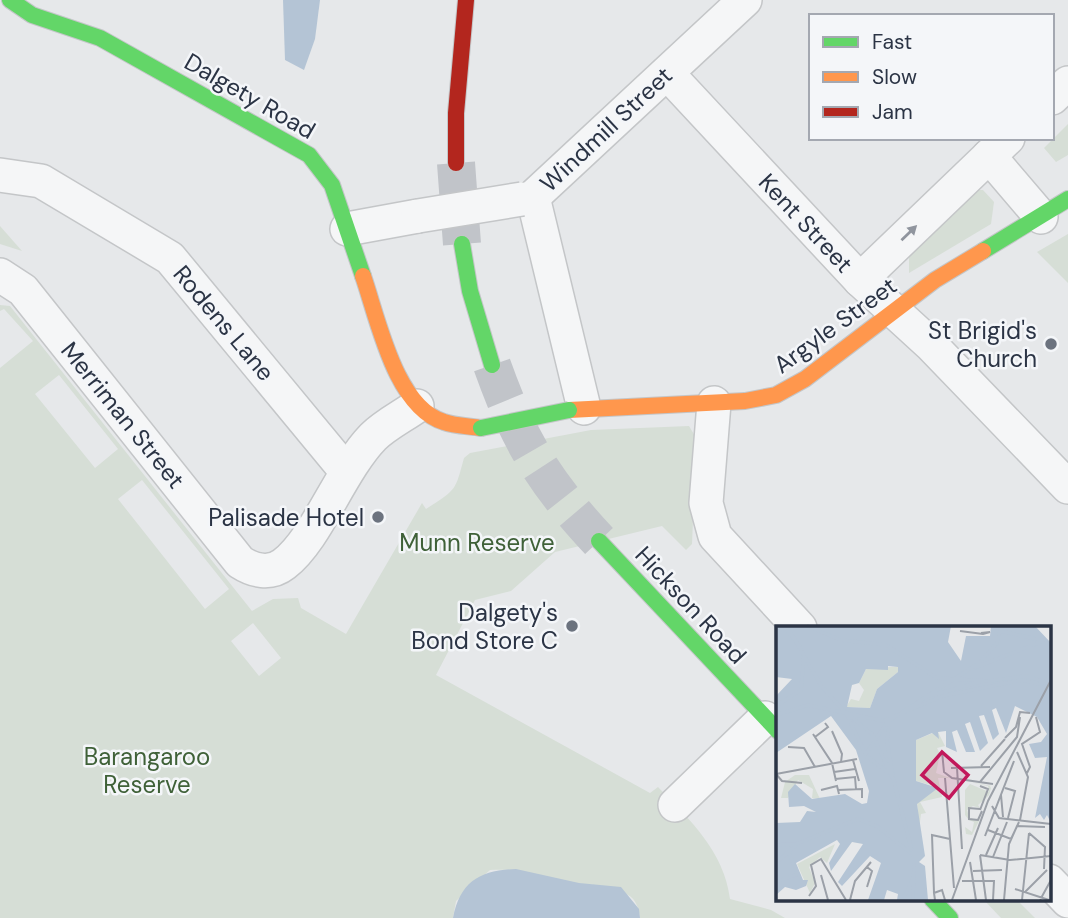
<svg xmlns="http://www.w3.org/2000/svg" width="1068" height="918" font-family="'DM Sans',sans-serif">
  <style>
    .green { fill: #d6ded6; fill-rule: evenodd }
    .water { fill: #b4c4d5 }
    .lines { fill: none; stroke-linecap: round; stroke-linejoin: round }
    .secondary-tunnel { stroke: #c1c4c9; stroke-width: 38; stroke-dasharray: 38 19; stroke-linecap: butt }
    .street-casing { stroke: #c4c6c8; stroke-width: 36 }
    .fast-casing { stroke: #c4c6c8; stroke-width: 18 }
    .slow-casing { stroke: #c4c6c8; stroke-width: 18 }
    .jam-casing { stroke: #c4c6c8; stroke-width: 18 }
    .street { stroke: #f5f6f7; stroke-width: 33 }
    .fast { stroke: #63d668; stroke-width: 16 }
    .slow { stroke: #ff974d; stroke-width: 16 }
    .jam { stroke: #b3261e; stroke-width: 16 }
    .street-bridge-casing { stroke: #c4c6c8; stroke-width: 36; stroke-linecap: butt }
    .fast-bridge-casing { stroke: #c4c6c8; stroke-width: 18; stroke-linecap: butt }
    .street-bridge { stroke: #f5f6f7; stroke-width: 33 }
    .fast-bridge { stroke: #63d668; stroke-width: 16 }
    .oneway { fill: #90959e }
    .poi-dot { fill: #6c737f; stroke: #f4f6f9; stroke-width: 2.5 }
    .labels { text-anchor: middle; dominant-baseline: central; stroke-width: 5; stroke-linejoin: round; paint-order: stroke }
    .street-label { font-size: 24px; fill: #2b3445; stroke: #f4f6f9 }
    .poi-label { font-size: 24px; fill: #2b3445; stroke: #f4f6f9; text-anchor: end }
    .park-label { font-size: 24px; fill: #3f6138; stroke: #f4f6f9 }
    .inset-river { fill: none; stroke: #b4c4d5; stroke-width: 3.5 }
    .inset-road { fill: none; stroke: #9ba0a8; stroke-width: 2 }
    .view { fill: #c2185b; fill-opacity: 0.15; stroke: #c2185b; stroke-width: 3.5 }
    .inset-edge { fill: none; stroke: #2b3445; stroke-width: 3.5 }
  </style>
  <rect width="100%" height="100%" fill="#e6e8ea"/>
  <g class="green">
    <polygon points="1068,124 1068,155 1056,162 1044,148"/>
    <polygon points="976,190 983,190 994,202 991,224 909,273 909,249"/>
    <polygon points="0,226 22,251 0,244"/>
    <polygon points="1068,234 1068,283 1037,252"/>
    <path d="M0,305l10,1 242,305 21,-12 25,-1 3,10 45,26 76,-131 4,6c31,-20 29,-18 38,-51l6,-5 121,-23 98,-4 6,10 1,12 -4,96 -6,6 -24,-24 -107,26 -44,39 -36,9 -39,75 214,118 8,-6c32,33 66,64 72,112l41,11 14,8h-145c-1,-9 -4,-19 -12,-23 -17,-11 -34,-9 -52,-12 -33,-6 -51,-15 -86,-13l-34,31 -3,17h-453v-550l33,-27 -29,-32 -4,2zM59,375l59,74 -23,19 -60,-74zM142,480l87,109 -24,20 -87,-110zM253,623l28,35 -22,18 -28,-35z"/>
    <polygon points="983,899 1016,899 1035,918 1001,918"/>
  </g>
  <g class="water">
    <polygon points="283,0 320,0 315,39 304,70 285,60"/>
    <path d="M516,869l63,14 42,4 18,22 1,9h-187c7,-37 28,-48 63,-49z"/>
  </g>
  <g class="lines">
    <g class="secondary-tunnel">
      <polyline points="456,163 462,244"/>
      <path d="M492,365c27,76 52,117 107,176"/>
    </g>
    <g class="street-casing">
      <g id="street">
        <polyline points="667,73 860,280 931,345 1068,487"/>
        <polyline points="1052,98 1068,83"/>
        <polyline points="989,156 1041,217"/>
        <polyline points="0,175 41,181 170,258 346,471"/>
        <polyline points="533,197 745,0"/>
        <polyline points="533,197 584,408"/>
        <polyline points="347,229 418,216"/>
        <path d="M0,275l23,15 217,272c14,9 30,13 44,2 33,-25 56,-93 89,-127 12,-12 30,-21 44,-31"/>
        <polyline points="860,280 1008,138"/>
        <polyline points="714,403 706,503 715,536 800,628"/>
        <polyline points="675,805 765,718"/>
        <polyline points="1049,881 1068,901"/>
      </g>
    </g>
    <g class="fast-casing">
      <g id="fast">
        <polyline points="10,0 32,15 100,38 309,155 332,185 363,276"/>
        <polyline points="462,244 470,291 492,365"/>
        <polyline points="983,251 1068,199"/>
        <polyline points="599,541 778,731"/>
        <polyline points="932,899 950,918"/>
      </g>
    </g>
    <g class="slow-casing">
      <g id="slow">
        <path d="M363,276c15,43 32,131 81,146 11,4 25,4 37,6"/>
        <polyline points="569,410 745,401 776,395 805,379 935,280 983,251"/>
      </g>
    </g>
    <g class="jam-casing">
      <polyline id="jam" points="456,163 456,113 466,0"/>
    </g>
    <use href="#street" class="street"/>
    <use href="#fast" class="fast"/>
    <use href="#slow" class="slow"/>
    <use href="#jam" class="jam"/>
    <g class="street-bridge-casing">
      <polyline id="street-bridge" points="418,216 522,199"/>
    </g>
    <g class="fast-bridge-casing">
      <polyline id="fast-bridge" points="481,428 569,410"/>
    </g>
    <use href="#street-bridge" class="street-bridge"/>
    <use href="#fast-bridge" class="fast-bridge"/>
  </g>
  <defs><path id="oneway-solid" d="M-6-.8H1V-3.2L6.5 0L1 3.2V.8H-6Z" transform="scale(1.75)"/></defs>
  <use class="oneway" href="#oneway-solid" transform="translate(909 233) rotate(-44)"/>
  <g class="poi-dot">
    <circle cx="1051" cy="344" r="7"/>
    <circle cx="378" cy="517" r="7"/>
    <circle cx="572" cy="626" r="7"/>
  </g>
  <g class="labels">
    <g class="street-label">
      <text transform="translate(250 96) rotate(30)">Dalgety Road</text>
      <text transform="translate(606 129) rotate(-43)">Windmill Street</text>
      <text transform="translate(806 223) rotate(47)">Kent Street</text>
      <text transform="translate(224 323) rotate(50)">Rodens Lane</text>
      <text transform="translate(835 325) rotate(-36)">Argyle Street</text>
      <text transform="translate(123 415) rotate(51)">Merriman Street</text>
      <text transform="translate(691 605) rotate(47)">Hickson Road</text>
    </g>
    <g class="poi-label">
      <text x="1037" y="330">St Brigid's<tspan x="1037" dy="28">Church</tspan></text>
      <text x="364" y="517">Palisade Hotel</text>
      <text x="558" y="612">Dalgety's<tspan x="558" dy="28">Bond Store C</tspan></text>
    </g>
    <g class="park-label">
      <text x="477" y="542">Munn Reserve</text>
      <text x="147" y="756">Barangaroo<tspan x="147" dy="28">Reserve</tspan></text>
    </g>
  </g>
  <g transform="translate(776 626)">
    <rect width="275" height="275" fill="#e6e8ea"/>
    <path d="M115,41h7v5l-21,17 -7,19 -24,-1 5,-8 8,2 5,-11 -5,-7 7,-14zM162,106l7,14 -8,2 3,6 -4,19 14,5h-12l4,19 -22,5 6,11 -5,1 -2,15 -2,-27 21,-15 -22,-6v-41l17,-7 5,5zM19,149h14l11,24 -8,-1 1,-9 -15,-9 -10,18h-7l4,-16zM194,156l22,4h-2l1,2 -2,7 -3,3 -8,7 2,3 -7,-2 -6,4 3,10 10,-1 -8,16 -6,-1 -1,-7 7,5 2,-10 -5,-2 -4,-5v-25l5,-6 19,8 -1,-6zM59,218l-8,19 -7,-6 -11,10 6,16 -5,10 -13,-29z" fill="#d6ded6"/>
    <path d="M0,0h175l-3,16 13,19 5,-25h24l1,-10h44l16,17 -1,178 -3,-6 -3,5 -4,-6 -5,4 12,-61 -12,1 -6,-14 12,-2 6,-8 -10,-17 -22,-11 -9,27 -10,-25 -4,2 7,24 -6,6 -9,-25 -5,1 9,27 -8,8 -10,-29 -5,2 10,28h-9l-9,-22 -5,2 5,20 -11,-5v-16l-8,1 1,7 -7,-6 -16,7v41l22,7 -21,16 8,52 -6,6 6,4 3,34h-31l1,-6 -11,-4 -3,10h-16l13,-37 -11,-7 -28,30 -4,-4 25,-38 -11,-2 -21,29 -2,-8 11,-19 -3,-4 -41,23 7,17h5l-2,6 -10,4 -11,-3 -9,8v-72l24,-1 7,-11 9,1 -12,-6 -15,1 -1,-15 7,-8 17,15 33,-5 17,10 5,-1 2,-12 -13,-41 -25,-34 -55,37v-57l16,-17 -16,-2zM112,40l10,1v5l-21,17 -7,19 -23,-1 5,-22 7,-2 7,-14 22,1z" fill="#b4c4d5" fill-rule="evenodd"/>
    <path class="inset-river" d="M8,0l16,21M11,0l35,61 23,25M31,0l34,14 45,5 51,33 51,3M198,42l69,-27M253,49h22M213,55l37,-5 19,6M149,71l55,-15M0,80l25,-16 3,-35M70,87l20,42M0,89l32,-10 75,16 60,-25 79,-16 21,5M73,89l23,19 23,49M114,94l-3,21 6,36M89,129l22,-33 92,-59 18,-20 3,-12 45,10M90,130l23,17M118,156l18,69M0,219l20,-1 62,-25 19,7 36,29M0,237l20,-18M0,256l22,-8 -10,-23M127,274l10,-22M137,274l1,-37"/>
    <path class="inset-road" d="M184,5l23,3 7,-2 -9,1M56,105l10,23 -1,8M37,108l19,29 4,18M39,111l13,-10 -3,-4M229,112l11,-11 4,-15 10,1M12,121l16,1 11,19M166,125l2,21 8,6 41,6M241,126l11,25 -8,43M77,134l6,21M205,140l24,-27M175,142l39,-1M181,142l5,81M58,146l21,-3M251,147l3,-6 -8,-23 18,-12 -4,-15M0,148l81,-15M0,148l6,7 20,2M169,152l9,110M59,153l20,-2 1,12M204,156l37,-45 3,-20M204,160l8,3 -8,21M229,162l10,3 -7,27M45,164l16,-4 2,8M62,164l24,-1v9M225,169l2,22M216,180l7,12 52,6M204,183l-11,-1v11l9,1 4,-9M212,204l23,9 8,-17M253,207l16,14 -1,22M209,210l29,-75M204,229l6,45M204,229l30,5 41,-4M210,229l12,-27M217,231l14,-35M194,236l6,38M197,245l29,-1M45,249l7,25M186,255h32l-1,19M91,261l5,-16 -5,-4M239,263l34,11M249,266l22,-22M158,267l-2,-58 18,4M33,270l7,-10 -5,-21 10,-6 25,41M74,274l5,-19 16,-19M159,274l-1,-7 8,-3 3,10M176,274l36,-99 63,-121M228,274l5,-56 8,-18 28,1M246,274l7,-67M264,274l11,-20"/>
    <path class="view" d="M166,126l26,23 -19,23 -27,-23z"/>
    <rect width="275" height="275" class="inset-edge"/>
  </g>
  <rect x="809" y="14" width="245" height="126" fill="#f4f6f9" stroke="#a4a8b1" stroke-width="2"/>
  <rect x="823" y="37" width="35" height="10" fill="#63d668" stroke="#a4a8b1" stroke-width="2"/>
  <text x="872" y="49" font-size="21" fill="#2b3445">Fast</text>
  <rect x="823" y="72" width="35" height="10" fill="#ff974d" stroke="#a4a8b1" stroke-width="2"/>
  <text x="872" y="84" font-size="21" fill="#2b3445">Slow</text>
  <rect x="823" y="107" width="35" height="10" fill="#b3261e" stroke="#a4a8b1" stroke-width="2"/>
  <text x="872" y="119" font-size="21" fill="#2b3445">Jam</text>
</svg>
